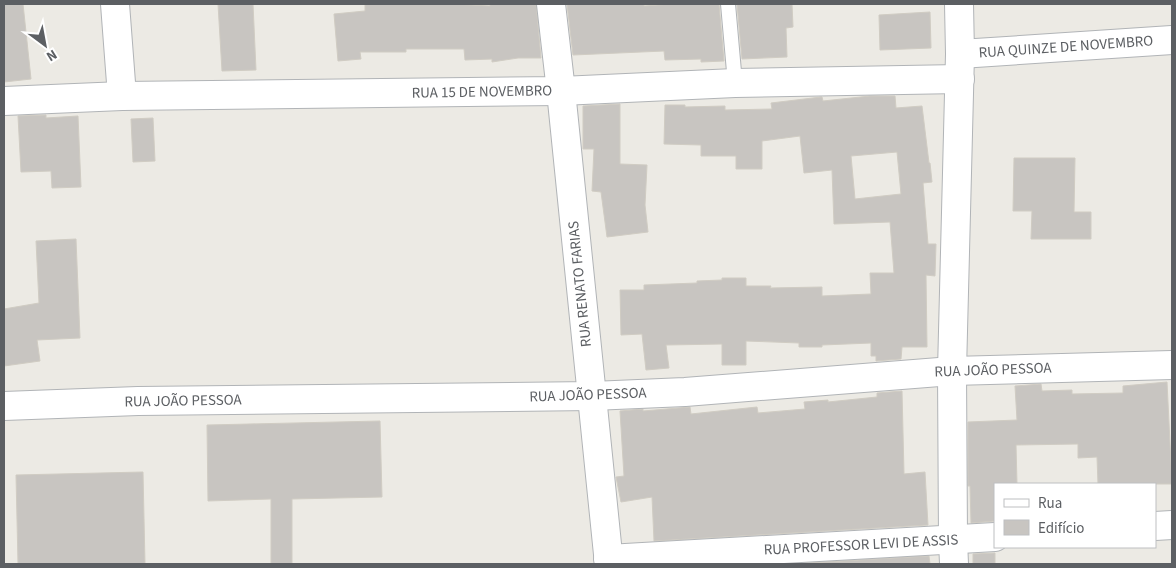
<svg xmlns="http://www.w3.org/2000/svg" width="1176" height="568" font-family="'Source Sans 3',sans-serif">
  <style>
    .building { fill: #c8c5c1; stroke: #d0ccc3; fill-rule: evenodd }
    .lines { fill: none; stroke-linecap: round; stroke-linejoin: round }
    .service-casing { stroke: #b1b4b7; stroke-width: 16 }
    .minor-casing { stroke: #b1b4b7; stroke-width: 30 }
    .tertiary-casing { stroke: #b1b4b7; stroke-width: 30 }
    .service { stroke: #fff; stroke-width: 14 }
    .minor { stroke: #fff; stroke-width: 28 }
    .tertiary { stroke: #fff; stroke-width: 28 }
    .labels { text-anchor: middle; dominant-baseline: central; stroke-width: 5; stroke-linejoin: round; paint-order: stroke }
    .street-label { font-size: 15px; fill: #5c5f63; stroke: #fff }
  </style>
  <rect width="100%" height="100%" fill="#eceae4"/>
  <g class="building">
    <polygon points="4,4 23,4 31,79 4,82"/>
    <polygon points="218,4 253,4 256,70 222,71"/>
    <polygon points="365,4 453,4 490,6 490,4 536,4 541,58 518,58 492,62 492,59 465,60 464,49 406,49 406,52 360,52 361,59 338,61 334,14 365,11"/>
    <polygon points="567,4 644,4 644,6 672,4 719,4 724,61 701,62 701,59 665,60 664,51 573,55"/>
    <polygon points="737,4 792,4 793,27 786,28 787,57 742,59"/>
    <polygon points="930,12 931,48 880,50 879,15"/>
    <path d="M870,96h25l1,12 26,-2 7,57h1l2,19 -9,1 5,61h8l-1,32 -9,-1 1,72h-25l-1,12 -25,2v-5h-5v-13l-49,2v2h-23v-4l-53,-2v24h-24v-21l-56,1 3,23 -23,2 -4,-36 -21,1 -1,-45h24v-5l53,-2v-2l25,-1v-2h24v8h25l-1,2 52,-1v9l49,-2 -1,-21h24l-4,-51 -56,2 -2,-54 -28,3 -4,-37 -38,5v28h-26v-13h-35v-11l-37,-1 1,-39h20v2l40,-1v4l47,-1 -1,-6 50,-6h1l1,4zM897,152l4,42 -46,5 -4,-43z"/>
    <polygon points="620,104 620,164 647,165 645,205 648,232 607,237 601,192 592,191 594,149 583,149 583,106"/>
    <polygon points="46,115 46,118 78,116 81,187 52,188 51,171 21,172 18,116"/>
    <polygon points="153,118 155,161 133,162 131,119"/>
    <polygon points="1014,158 1075,158 1074,212 1091,212 1091,239 1031,239 1032,211 1013,211"/>
    <polygon points="76,239 80,338 37,340 40,361 4,366 4,309 39,303 36,241"/>
    <polygon points="1167,382 1172,484 1098,484 1097,457 1078,458 1078,444 1016,445 1017,484 995,484 995,521 971,523 970,486 968,486 968,422 1017,420 1015,386 1041,384 1042,391 1072,390 1072,394 1123,393 1123,386"/>
    <polygon points="902,391 904,474 925,472 928,525 654,541 652,497 621,502 616,477 624,476 620,411 643,409 643,411 690,407 691,414 757,407 758,413 805,409 804,402 828,400 828,402 877,397 877,393"/>
    <polygon points="380,421 382,497 292,499 292,564 271,564 271,499 208,501 207,425"/>
    <polygon points="143,472 145,564 18,564 16,475"/>
    <polygon points="995,553 995,564 973,564 973,554"/>
    <polygon points="929,556 930,564 791,564"/>
  </g>
  <g class="lines">
    <g class="service-casing">
      <polyline id="service" points="728,4 735,83"/>
    </g>
    <g class="minor-casing">
      <g id="minor">
        <polyline points="115,4 122,96"/>
        <polyline points="551,4 561,91 609,564"/>
        <polyline points="960,54 1172,40"/>
        <polyline points="4,101 122,96 561,91 735,83 960,79"/>
        <polyline points="1155,526 1172,525"/>
        <polyline points="608,559 995,537"/>
        <polyline points="954,564 953,540 952,371 960,54 959,4"/>
      </g>
    </g>
    <g class="tertiary-casing">
      <polyline id="tertiary" points="4,406 138,401 592,396 685,392 952,371 1172,365"/>
    </g>
    <use href="#service" class="service"/>
    <use href="#minor" class="minor"/>
    <use href="#tertiary" class="tertiary"/>
  </g>
  <g class="labels">
    <g class="street-label">
      <text transform="translate(1066 47) rotate(-4)">RUA QUINZE DE NOVEMBRO</text>
      <text transform="translate(482 92) rotate(-1)">RUA 15 DE NOVEMBRO</text>
      <text transform="translate(580 284) rotate(-96)">RUA RENATO FARIAS</text>
      <text transform="translate(993 370) rotate(-2)">RUA JOÃO PESSOA</text>
      <text transform="translate(588 395) rotate(-2)">RUA JOÃO PESSOA</text>
      <text transform="translate(183 401) rotate(-1)">RUA JOÃO PESSOA</text>
      <text transform="translate(861 545) rotate(-3)">RUA PROFESSOR LEVI DE ASSIS</text>
    </g>
  </g>
  <rect width="1176" height="568" fill="none" stroke="#5c5f63" stroke-width="10"/>
  <rect x="994" y="483" width="162" height="65" fill="#ffffff" stroke="#bebfc1"/>
  <rect x="1004" y="499" width="25" height="8" fill="#ffffff" stroke="#bebfc1"/>
  <text x="1038" y="508" font-size="15" fill="#5c5f63">Rua</text>
  <rect x="1004" y="520" width="25" height="15" fill="#c8c5c1" stroke="#bebfc1"/>
  <text x="1038" y="533" font-size="15" fill="#5c5f63">Edifício</text>
  <g transform="translate(45 45) rotate(148)" stroke="#ffffff" stroke-width="4" paint-order="stroke">
  <path d="M0-4L9 19L0 12L-9 19Z" fill="#5c5f63"/>
  <text y="-8" font-size="14" font-weight="bold" text-anchor="middle" fill="#5c5f63">N</text>
  </g>
</svg>
